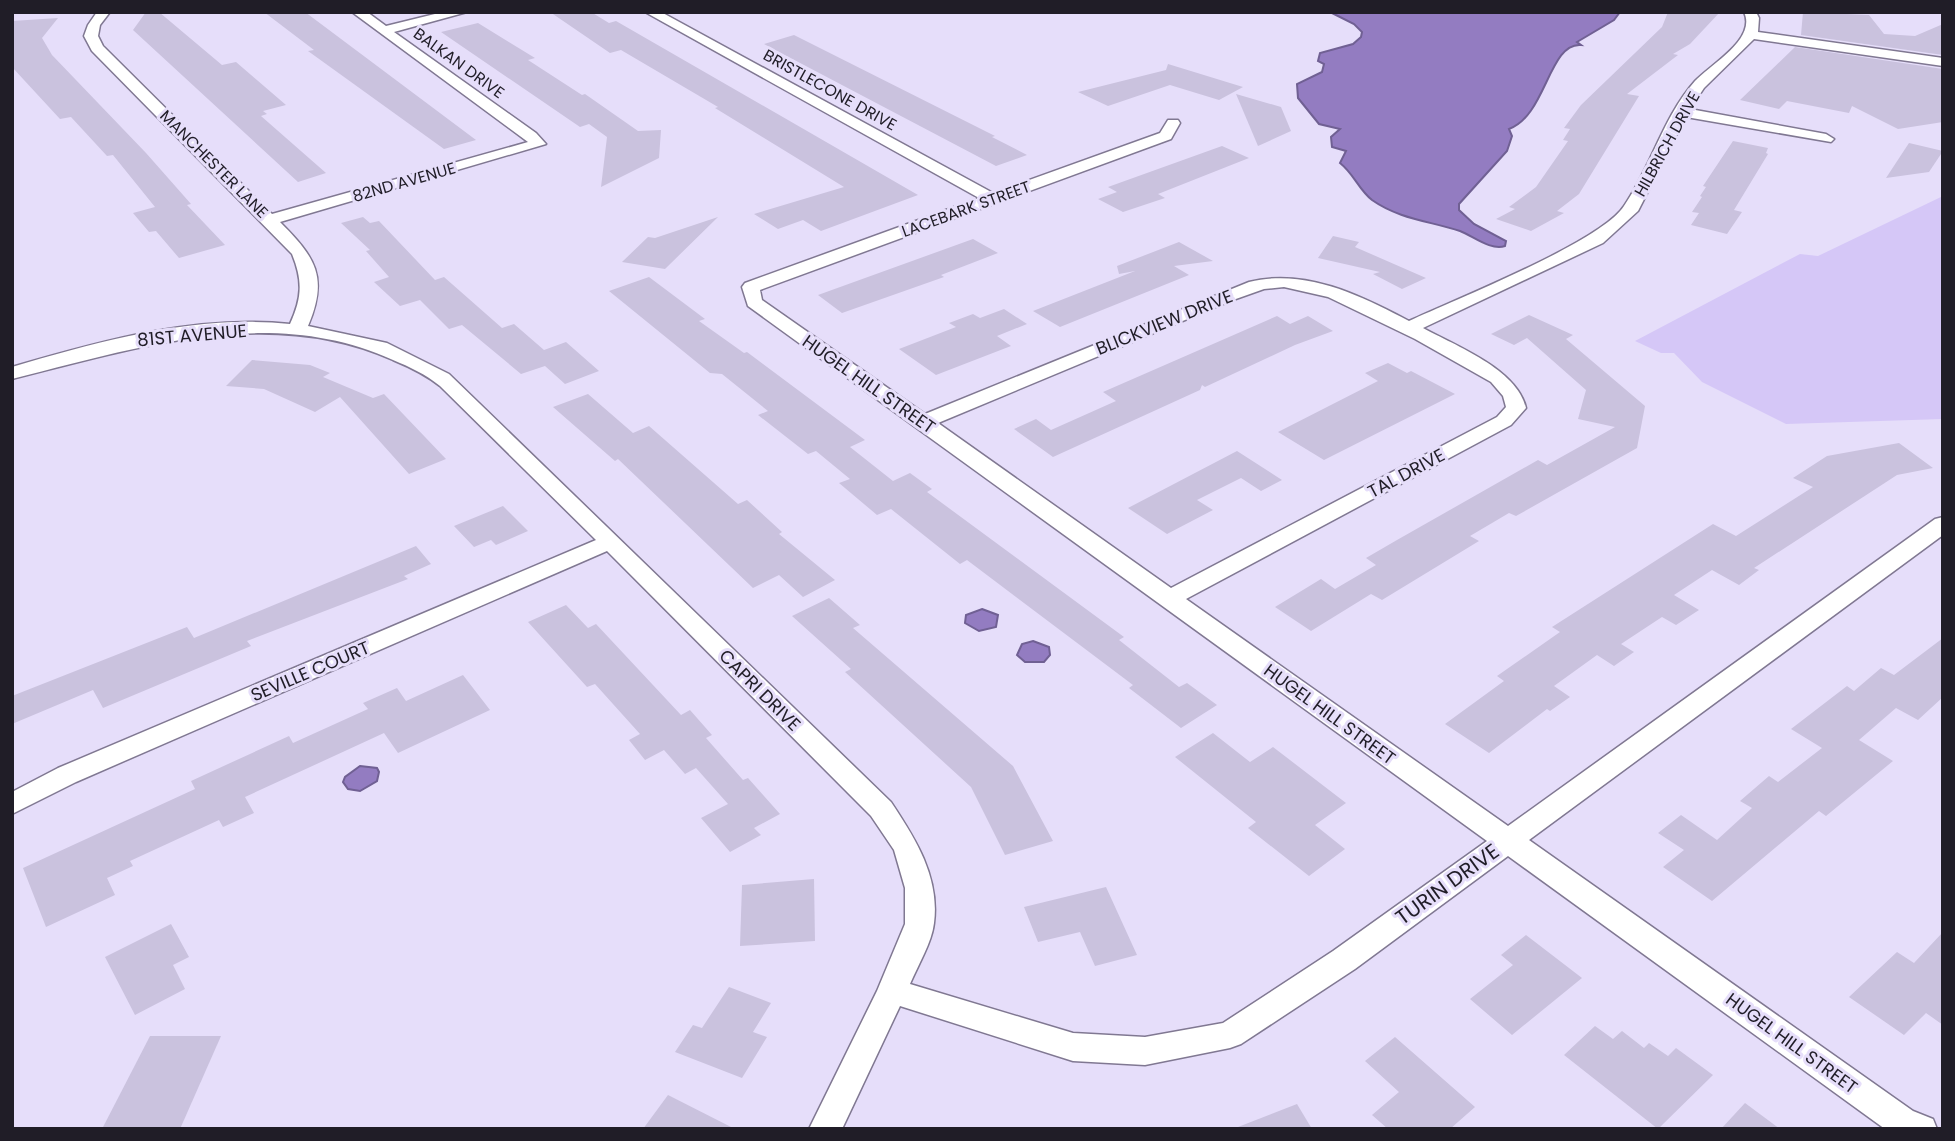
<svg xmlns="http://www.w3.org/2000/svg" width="1955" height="1141" font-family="Poppins,sans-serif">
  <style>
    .green { fill: #d5c7f7 }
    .water { fill: #937cc1; stroke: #706093; stroke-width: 2 }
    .building { fill: #cac2de }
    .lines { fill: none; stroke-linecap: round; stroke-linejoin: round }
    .minor-casing { stroke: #807892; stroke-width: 3 }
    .minor { fill: #fff; fill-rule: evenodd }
    .labels { text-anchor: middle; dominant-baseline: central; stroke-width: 6; stroke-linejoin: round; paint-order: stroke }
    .far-street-label { font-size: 16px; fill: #201d27; stroke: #e6defa }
    .street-label { font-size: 18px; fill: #201d27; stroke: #e6defa }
    .near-street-label { font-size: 21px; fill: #201d27; stroke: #e6defa }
  </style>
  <rect width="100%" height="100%" fill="#e6defa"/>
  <polygon class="green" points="1943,196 1943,419 1786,424 1702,382 1674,353 1661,353 1635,341 1800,254 1818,256"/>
  <g class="water">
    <path d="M1330,12h290l-6,8 -37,22 4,3c-32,-3 -35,71 -72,84l3,7 -5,15 -48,53v6l15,14 32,17 -1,5c-14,5 -32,-10 -45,-15 -31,-10 -61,-12 -88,-31 -13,-10 -18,-26 -32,-37l6,-12 -14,-4 -1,-10 9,-8 -21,-5 -21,-26 -1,-14 25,-12 2,-8 -6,-3 2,-8 33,-9 8,-7 1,-5 -8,-8z"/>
    <polygon points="982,609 998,615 996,627 979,631 965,623 966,615"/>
    <polygon points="1033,641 1049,647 1050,655 1044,662 1025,662 1017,655 1022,644"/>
    <polygon points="360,766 377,768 379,772 377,781 360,791 348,789 343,782 345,777"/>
  </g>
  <g class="building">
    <polygon points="146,12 159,12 222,65 236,62 286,105 263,111 267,114 261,116 326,173 298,182 133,30"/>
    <polygon points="264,12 305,12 476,140 444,149 308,51 314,50"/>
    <polygon points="550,12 591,12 609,23 616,21 918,195 821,231 803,220 778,229 754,214 844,187 715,108 718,107 621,50 610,53"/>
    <polygon points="1668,12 1720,12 1690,44 1673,54 1678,55 1627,94 1639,96 1579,194 1557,211 1564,213 1531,231 1496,219 1515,209 1509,207 1536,187 1568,141 1563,140 1570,129 1564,128 1581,105 1662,27"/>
    <polygon points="1803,12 1869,15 1884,34 1915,36 1943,24 1943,55 1801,35"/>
    <polygon points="58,18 42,38 52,55 146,153 191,204 187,205 225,245 179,258 156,231 149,232 133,213 155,207 113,155 107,156 71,117 60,119 12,67 12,21"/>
    <polygon points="478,23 535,58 528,60 582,95 585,94 638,131 661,130 659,158 601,187 607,137 589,124 580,127 441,32"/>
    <polygon points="794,35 995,136 992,137 1027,155 996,166 764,44"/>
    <polygon points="1795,47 1943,69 1943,122 1898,129 1852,106 1849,113 1787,101 1779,109 1740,100"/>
    <polygon points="1168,64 1243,87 1219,100 1170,85 1108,106 1078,92 1166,70"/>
    <polygon points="1236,94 1281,107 1291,131 1258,146"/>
    <polygon points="1733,141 1768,148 1766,153 1768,154 1734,210 1742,212 1727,234 1691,225 1699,213 1692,212 1702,197 1700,196 1706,187 1703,186"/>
    <polygon points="1909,143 1943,151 1929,172 1886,178"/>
    <polygon points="1222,146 1249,158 1158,194 1165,198 1123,212 1098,199 1117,192 1108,187"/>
    <polygon points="363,217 370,223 379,221 435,280 444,277 502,328 514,324 544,350 566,342 599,371 565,384 545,366 521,374 462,325 449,329 420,300 400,306 374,282 389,277 366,251 370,250 341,223"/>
    <polygon points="718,217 665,269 622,262 648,237 655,238"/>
    <polygon points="1333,236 1359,242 1355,247 1426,278 1402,289 1373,274 1380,272 1318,258"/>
    <polygon points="973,239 998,253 941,275 944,277 842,313 818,295"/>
    <polygon points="1179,242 1213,261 1174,266 1189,275 1060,327 1033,311 1135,271 1119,274 1117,266"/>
    <polygon points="649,277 705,319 699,321 744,353 747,352 865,440 850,447 893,481 910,473 932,489 927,492 1124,637 1119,640 1179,687 1187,683 1217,705 1181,728 1129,688 1133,685 967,560 960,564 891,509 877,515 839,483 850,479 816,451 808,454 758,415 768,411 722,374 710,373 609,291"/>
    <polygon points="1004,309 1027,324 997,336 1011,346 936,375 899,349 956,327 949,323 973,314 980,318"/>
    <polygon points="1529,315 1573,335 1566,339 1645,406 1637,448 1516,516 1509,513 1470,536 1479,541 1382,600 1371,594 1311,631 1275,607 1321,579 1335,589 1376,565 1366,558 1397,540 1538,460 1547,465 1615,427 1578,419 1586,390 1527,338 1514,345 1491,334"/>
    <polygon points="1277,316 1290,324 1308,316 1333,331 1295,345 1205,387 1202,385 1200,390 1053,457 1014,429 1036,419 1051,430 1116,401 1103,392"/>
    <polygon points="252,360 310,365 330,373 323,377 373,398 384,394 446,459 409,474 340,397 315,412 264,389 226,386"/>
    <polygon points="1388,363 1407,373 1411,371 1455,394 1324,460 1278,432 1378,381 1365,373"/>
    <polygon points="588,394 633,433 649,426 738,504 747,500 782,532 779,534 835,580 803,597 779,575 753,588 618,459 615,461 553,407"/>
    <polygon points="1899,443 1933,468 1897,475 1754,568 1759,570 1739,585 1712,570 1674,595 1699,610 1676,625 1662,617 1621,644 1634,652 1614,666 1597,655 1554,686 1570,697 1550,711 1547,709 1489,753 1445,724 1504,681 1497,676 1560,632 1552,627 1713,524 1736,536 1813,487 1793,478 1827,456"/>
    <polygon points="1237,451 1282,480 1261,491 1241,478 1197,500 1213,510 1167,534 1128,508"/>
    <polygon points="503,506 528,531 496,545 491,540 474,547 454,526"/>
    <polygon points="416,546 431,564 404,576 408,579 247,641 251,646 103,708 93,690 12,724 12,696 187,627 194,638"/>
    <polygon points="829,598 860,625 853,628 1013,766 1053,841 1005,855 971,787 845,672 851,669 792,616"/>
    <polygon points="566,605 588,628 596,624 681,715 690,710 712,735 706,738 743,780 748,778 780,814 754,828 761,835 730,852 701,818 728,804 696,768 685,774 664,750 645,760 629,740 640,734 595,684 587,687 528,622"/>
    <polygon points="1943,638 1943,697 1918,720 1896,708 1859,740 1893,761 1826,816 1819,811 1712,901 1663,867 1684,850 1658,833 1681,815 1717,840 1752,808 1740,801 1769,776 1778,782 1822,748 1791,729 1847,686 1854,691 1881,668 1894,675"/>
    <polygon points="463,675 490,710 398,753 384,733 245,797 254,813 223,827 219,820 130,861 133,866 107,878 115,895 46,927 23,868 195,789 191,781 289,736 293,743 368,709 363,703 397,688 406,701"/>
    <polygon points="1213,733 1250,762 1273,747 1346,803 1315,825 1345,849 1309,876 1248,828 1256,822 1175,757"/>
    <polygon points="814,879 815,941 740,946 742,885"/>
    <polygon points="1106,887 1137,955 1095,966 1080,932 1038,942 1024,907"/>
    <polygon points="171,924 189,957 173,965 185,989 135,1015 105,957"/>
    <polygon points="1943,932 1943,1025 1926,1013 1904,1035 1849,997 1897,952 1914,963"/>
    <polygon points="1526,935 1582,978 1512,1035 1470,999 1513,965 1501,955"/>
    <polygon points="729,987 771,1003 753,1032 767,1037 742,1078 675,1052 693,1025 702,1028"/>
    <polygon points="1595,1026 1613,1039 1622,1031 1644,1048 1649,1043 1668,1056 1676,1048 1713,1075 1658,1129 1564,1055"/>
    <polygon points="150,1036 221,1036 180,1129 102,1129"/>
    <polygon points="1395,1037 1475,1107 1450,1129 1388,1129 1372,1115 1399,1092 1365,1061"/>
    <polygon points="668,1095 735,1129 643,1129"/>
    <polygon points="1745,1103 1780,1129 1721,1129"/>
    <polygon points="1297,1104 1312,1129 1239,1129 1238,1127"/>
  </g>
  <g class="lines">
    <g class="minor-casing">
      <path id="minor" d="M97,12h13l-10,13 -2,11 5,10 169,168 256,-72 -176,-130h15l19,14 57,-14h24l-73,20 142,101 10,11 -266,78c35,35 49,55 28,104l79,17 62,31 442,428c24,36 49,75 43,121 -2,19 -16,42 -24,61l163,49 72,4 78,-14 110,-72 154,-110 -739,-535 -6,-19 3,-4 234,-85 -334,-186h16l332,181 167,-60 8,-13h10l2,3 -9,16 -411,151 2,10 163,114 324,-132c56,-14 111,13 160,39 45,-21 192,-79 215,-115 27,-39 39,-89 71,-125 16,-17 62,-42 49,-69h12l3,6 -1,14 185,26v8l-189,-27 -50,49 -14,21 136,25 8,5 -3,3 -145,-25 -48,94 -35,32 -180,85c33,18 94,41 103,80l-15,17 -325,174 322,227 427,-307 8,-2v18l-414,305 384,271 20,8 4,10h-52l-377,-273 -153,113 -114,75 -11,4 -85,17 -72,-4 -173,-55 -58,123h-33l68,-138 28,-67v-36l-11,-38 -23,-34 -264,-265 -531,231 -64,32v-22l46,-24 538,-228 -156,-154c-15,-12 -30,-19 -47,-26 -123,-56 -258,-12 -381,19v-12c89,-26 185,-53 278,-43 12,-26 13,-43 2,-70l-200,-203 -8,-15 4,-11zM1284,287l44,10 87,42 76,43 12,14 3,11 -9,10 -326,171 -233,-165 295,-123 31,-11z"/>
    </g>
    <use href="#minor" class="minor"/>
  </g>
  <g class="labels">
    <g class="far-street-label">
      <text transform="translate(459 63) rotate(36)">BALKAN DRIVE</text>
      <text transform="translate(830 90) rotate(29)">BRISTLECONE DRIVE</text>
      <text transform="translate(1667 144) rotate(-61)">HILBRICH DRIVE</text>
      <text transform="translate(214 164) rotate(45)">MANCHESTER LANE</text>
      <text transform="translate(404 182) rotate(-16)">82ND AVENUE</text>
      <text transform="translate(966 209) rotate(-20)">LACEBARK STREET</text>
    </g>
    <g class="street-label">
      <text transform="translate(1164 322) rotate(-22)">BLICKVIEW DRIVE</text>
      <text transform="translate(192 335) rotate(-5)">81ST AVENUE</text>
      <text transform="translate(869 384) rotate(35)">HUGEL HILL STREET</text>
      <text transform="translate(1406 473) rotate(-28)">TAL DRIVE</text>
      <text transform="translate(310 671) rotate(-23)">SEVILLE COURT</text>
      <text transform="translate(760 690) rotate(45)">CAPRI DRIVE</text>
      <text transform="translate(1330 714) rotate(36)">HUGEL HILL STREET</text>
      <text transform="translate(1792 1043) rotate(36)">HUGEL HILL STREET</text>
    </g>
    <g class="near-street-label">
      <text transform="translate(1447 884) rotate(-36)">TURIN DRIVE</text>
    </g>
  </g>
  <rect width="1955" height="1141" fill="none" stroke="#201d27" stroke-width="28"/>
</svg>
